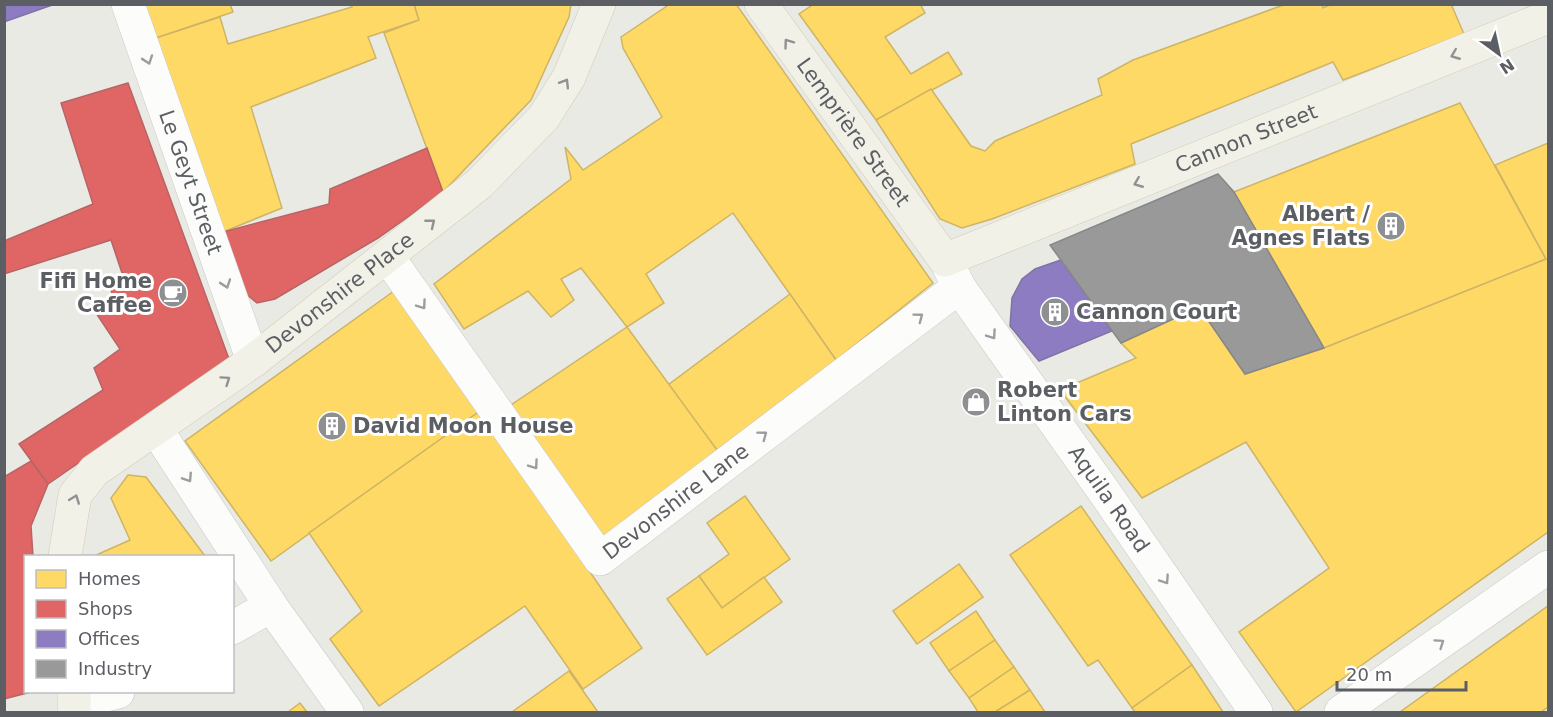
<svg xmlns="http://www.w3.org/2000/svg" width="1553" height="717" font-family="'DejaVu Sans',sans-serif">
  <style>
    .homes { fill: #ffd966; stroke: #ceb465; stroke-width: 1.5 }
    .shops { fill: #e06666; stroke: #b86465; stroke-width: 1.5 }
    .offices { fill: #8e7cc3; stroke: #7f73a6; stroke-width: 1.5 }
    .industry { fill: #999; stroke: #868789; stroke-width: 1.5 }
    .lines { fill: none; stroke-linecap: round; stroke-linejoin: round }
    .minor-casing { stroke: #c7c8c7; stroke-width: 34 }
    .major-casing { stroke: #d2cbb3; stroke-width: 34 }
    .minor { stroke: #fcfcfb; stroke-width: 33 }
    .major { stroke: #f2f1e7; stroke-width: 33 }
    .oneway { stroke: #909191 }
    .oneway2 { stroke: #9b9da0 }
    .labels { text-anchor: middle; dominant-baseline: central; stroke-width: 6; stroke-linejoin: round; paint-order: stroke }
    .street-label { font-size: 21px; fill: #5b5e63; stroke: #fff }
    .poi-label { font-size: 21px; font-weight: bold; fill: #5b5e63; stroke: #fff; text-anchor: start }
  </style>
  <rect width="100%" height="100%" fill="#eaeae5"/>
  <g class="homes">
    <polygon points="142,4 230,4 233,12 153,39"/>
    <polygon points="351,4 414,4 419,20 368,37 376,58 251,107 282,208 223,232 153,39 220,17 228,44 352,7"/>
    <polygon points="414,4 571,4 569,17 531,100 443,192 384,33 419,20"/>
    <polygon points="670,4 736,4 933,283 836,360 733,213 646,274 664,303 627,327 581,268 561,279 574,300 551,317 528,291 464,329 434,284 571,179 565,147 583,170 662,117 623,48 621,37"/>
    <polygon points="814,4 920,4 925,13 885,37 911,74 948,52 962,74 876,120 799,14"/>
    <polygon points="1286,4 1322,4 1323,8 1332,4 1451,4 1464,34 1343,80 1333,62 1131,144 1135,164 992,219 962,228 940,219 876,120 931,89 971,146 985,151 995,141 1102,95 1098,79 1133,60"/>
    <polygon points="1460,103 1546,259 1324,348 1234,192"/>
    <polygon points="1548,143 1548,532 1296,712 1239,632 1329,568 1246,442 1142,498 1060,390 1136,358 1121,343 1199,307 1245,374 1324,348 1546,259 1495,165"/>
    <polygon points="394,291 480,411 271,561 185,441"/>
    <polygon points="790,294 836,360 717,450 668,385"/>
    <polygon points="627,327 717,450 602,542 511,405"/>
    <polygon points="480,411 642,648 583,689 525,606 379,706 330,639 362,611 309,533"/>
    <polygon points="128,475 146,477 205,556 94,556 130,540 111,498"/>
    <polygon points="745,496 790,559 722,608 699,576 729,554 707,523"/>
    <polygon points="1081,506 1192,665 1132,708 1098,660 1088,666 1010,555"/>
    <polygon points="959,564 983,597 917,644 893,611"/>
    <polygon points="699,576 722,608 764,577 782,602 707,655 667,599"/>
    <polygon points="1548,606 1548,707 1541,712 1400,712"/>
    <polygon points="976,611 995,640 949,671 930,643"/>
    <polygon points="995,640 1014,667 969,698 949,671"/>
    <polygon points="1192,665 1223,712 1135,712 1132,708"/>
    <polygon points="1014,667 1030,690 995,712 978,712 969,698"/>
    <polygon points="569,671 598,712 512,712"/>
    <polygon points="1030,690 1045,712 995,712"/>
    <polygon points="300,703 307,712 288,712"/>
  </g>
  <g class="shops">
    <polygon points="128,83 229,359 48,484 19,444 103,390 94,368 120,349 94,310 114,301 110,286 126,285 111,240 4,274 4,241 93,204 61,103"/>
    <polygon points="427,148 443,192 378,238 275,299 257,303 244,292 223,232 329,204 330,189"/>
    <polygon points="31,461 48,484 31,526 33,556 26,556 26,692 31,692 4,699 4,477"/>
  </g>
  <g class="offices">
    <polygon points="4,4 55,4 4,22"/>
    <polygon points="1061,260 1112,331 1039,361 1010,326 1012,298 1022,279 1035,269"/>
  </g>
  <polygon class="industry" points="1218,174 1234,192 1324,348 1245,374 1199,307 1121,343 1050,245"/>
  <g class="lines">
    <g class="minor-casing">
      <g id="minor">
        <path id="s1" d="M128,4l125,357"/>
        <path id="s2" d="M388,257l212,302 359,-272"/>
        <path id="s3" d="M949,267l10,20 146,206 151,219"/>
        <polyline points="156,429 271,606 347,712"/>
        <polyline points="232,628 271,606"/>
        <polyline points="75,703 118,692"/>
        <polyline points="1341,712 1548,567"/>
      </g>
    </g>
    <g class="major-casing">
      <g id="major">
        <path id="s4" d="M761,4l184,256 603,-243"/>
        <path id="s5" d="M65,556l10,-61 19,-24 159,-110 227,-178 64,-66 25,-40 30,-73"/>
        <polyline points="74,692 74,712"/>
      </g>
    </g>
    <use href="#minor" class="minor"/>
    <use href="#major" class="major"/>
  </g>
  <defs><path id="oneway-chevron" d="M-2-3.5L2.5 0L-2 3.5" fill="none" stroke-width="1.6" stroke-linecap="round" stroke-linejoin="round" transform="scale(1.5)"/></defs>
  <g class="oneway">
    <use href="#oneway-chevron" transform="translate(788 43) rotate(-126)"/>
    <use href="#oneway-chevron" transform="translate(1455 55) rotate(158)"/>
    <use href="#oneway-chevron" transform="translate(565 83) rotate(-58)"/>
    <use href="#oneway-chevron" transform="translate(1138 183) rotate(158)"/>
    <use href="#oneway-chevron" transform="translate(431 223) rotate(-39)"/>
    <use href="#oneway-chevron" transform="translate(226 380) rotate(-35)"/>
    <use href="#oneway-chevron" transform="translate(75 499) rotate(-69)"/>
  </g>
  <g class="oneway2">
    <use href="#oneway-chevron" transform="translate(148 60) rotate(71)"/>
    <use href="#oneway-chevron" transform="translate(226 284) rotate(71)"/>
    <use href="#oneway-chevron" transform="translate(422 305) rotate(55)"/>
    <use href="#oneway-chevron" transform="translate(919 317) rotate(-37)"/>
    <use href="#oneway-chevron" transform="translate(992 335) rotate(55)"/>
    <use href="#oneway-chevron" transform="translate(763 435) rotate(-37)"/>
    <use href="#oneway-chevron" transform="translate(534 465) rotate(55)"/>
    <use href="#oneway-chevron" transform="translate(188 478) rotate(57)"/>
    <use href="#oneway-chevron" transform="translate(1165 580) rotate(56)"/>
    <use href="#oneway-chevron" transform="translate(1440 643) rotate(-35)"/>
  </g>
  <defs>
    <g id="building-disc" transform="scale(1.5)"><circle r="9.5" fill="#8d8f90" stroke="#fff"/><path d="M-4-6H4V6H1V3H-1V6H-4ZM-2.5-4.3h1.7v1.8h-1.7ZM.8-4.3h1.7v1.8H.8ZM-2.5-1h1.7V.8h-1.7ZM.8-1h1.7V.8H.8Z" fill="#fff"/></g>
    <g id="cafe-disc" transform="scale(1.5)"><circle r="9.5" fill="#8d8f90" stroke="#fff"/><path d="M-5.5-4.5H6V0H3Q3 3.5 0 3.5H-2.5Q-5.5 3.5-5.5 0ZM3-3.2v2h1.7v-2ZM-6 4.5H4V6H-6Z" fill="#fff"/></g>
    <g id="shop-disc" transform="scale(1.5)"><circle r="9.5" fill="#8d8f90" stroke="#fff"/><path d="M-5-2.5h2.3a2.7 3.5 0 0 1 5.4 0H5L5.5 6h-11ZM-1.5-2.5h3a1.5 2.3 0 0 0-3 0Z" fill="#fff"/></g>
  </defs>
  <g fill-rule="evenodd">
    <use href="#building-disc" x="1391" y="226"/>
    <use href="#cafe-disc" x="173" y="293"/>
    <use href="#building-disc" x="1055" y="312"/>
    <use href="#shop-disc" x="976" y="402"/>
    <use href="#building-disc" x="332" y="426"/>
  </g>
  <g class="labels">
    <g class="street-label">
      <text stroke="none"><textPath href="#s4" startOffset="158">Lemprière Street</textPath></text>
      <text stroke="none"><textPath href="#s4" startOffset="640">Cannon Street</textPath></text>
      <text stroke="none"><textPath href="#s1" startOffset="189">Le Geyt Street</textPath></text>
      <text stroke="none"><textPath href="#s5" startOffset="396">Devonshire Place</textPath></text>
      <text stroke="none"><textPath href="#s2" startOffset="464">Devonshire Lane</textPath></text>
      <text stroke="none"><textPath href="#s3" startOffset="282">Aquila Road</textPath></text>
    </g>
    <g class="poi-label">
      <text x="1370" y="214" text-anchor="end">Albert /<tspan x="1370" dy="24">Agnes Flats</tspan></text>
      <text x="152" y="281" text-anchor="end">Fifi Home<tspan x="152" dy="24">Caffee</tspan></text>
      <text x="1076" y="312">Cannon Court</text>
      <text x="997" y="390">Robert<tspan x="997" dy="24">Linton Cars</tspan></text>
      <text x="353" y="426">David Moon House</text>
    </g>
  </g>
  <rect width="1553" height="717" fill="none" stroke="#5b5e63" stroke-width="12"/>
  <rect x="24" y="555" width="210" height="138" fill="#ffffff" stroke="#bdbfc1" stroke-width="1.5"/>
  <rect x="36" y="570" width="30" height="18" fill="#ffd966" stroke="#bdbfc1" stroke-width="1.5"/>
  <text x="78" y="585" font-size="18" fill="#5b5e63">Homes</text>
  <rect x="36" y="600" width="30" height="18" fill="#e06666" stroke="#bdbfc1" stroke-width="1.5"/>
  <text x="78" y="615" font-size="18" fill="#5b5e63">Shops</text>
  <rect x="36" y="630" width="30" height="18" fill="#8e7cc3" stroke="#bdbfc1" stroke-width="1.5"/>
  <text x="78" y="645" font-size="18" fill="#5b5e63">Offices</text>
  <rect x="36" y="660" width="30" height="18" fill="#999999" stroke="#bdbfc1" stroke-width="1.5"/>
  <text x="78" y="675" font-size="18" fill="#5b5e63">Industry</text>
  <g transform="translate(1499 54) rotate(147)" stroke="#ffffff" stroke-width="4.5" paint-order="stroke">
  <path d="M0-4.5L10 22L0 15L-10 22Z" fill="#5b5e63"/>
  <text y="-9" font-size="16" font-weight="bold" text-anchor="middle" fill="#5b5e63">N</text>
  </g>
  <path d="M1337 681v9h129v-9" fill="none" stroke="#5b5e63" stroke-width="3"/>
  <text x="1346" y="681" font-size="18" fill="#5b5e63" stroke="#ffffff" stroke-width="4.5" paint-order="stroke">20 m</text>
</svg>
